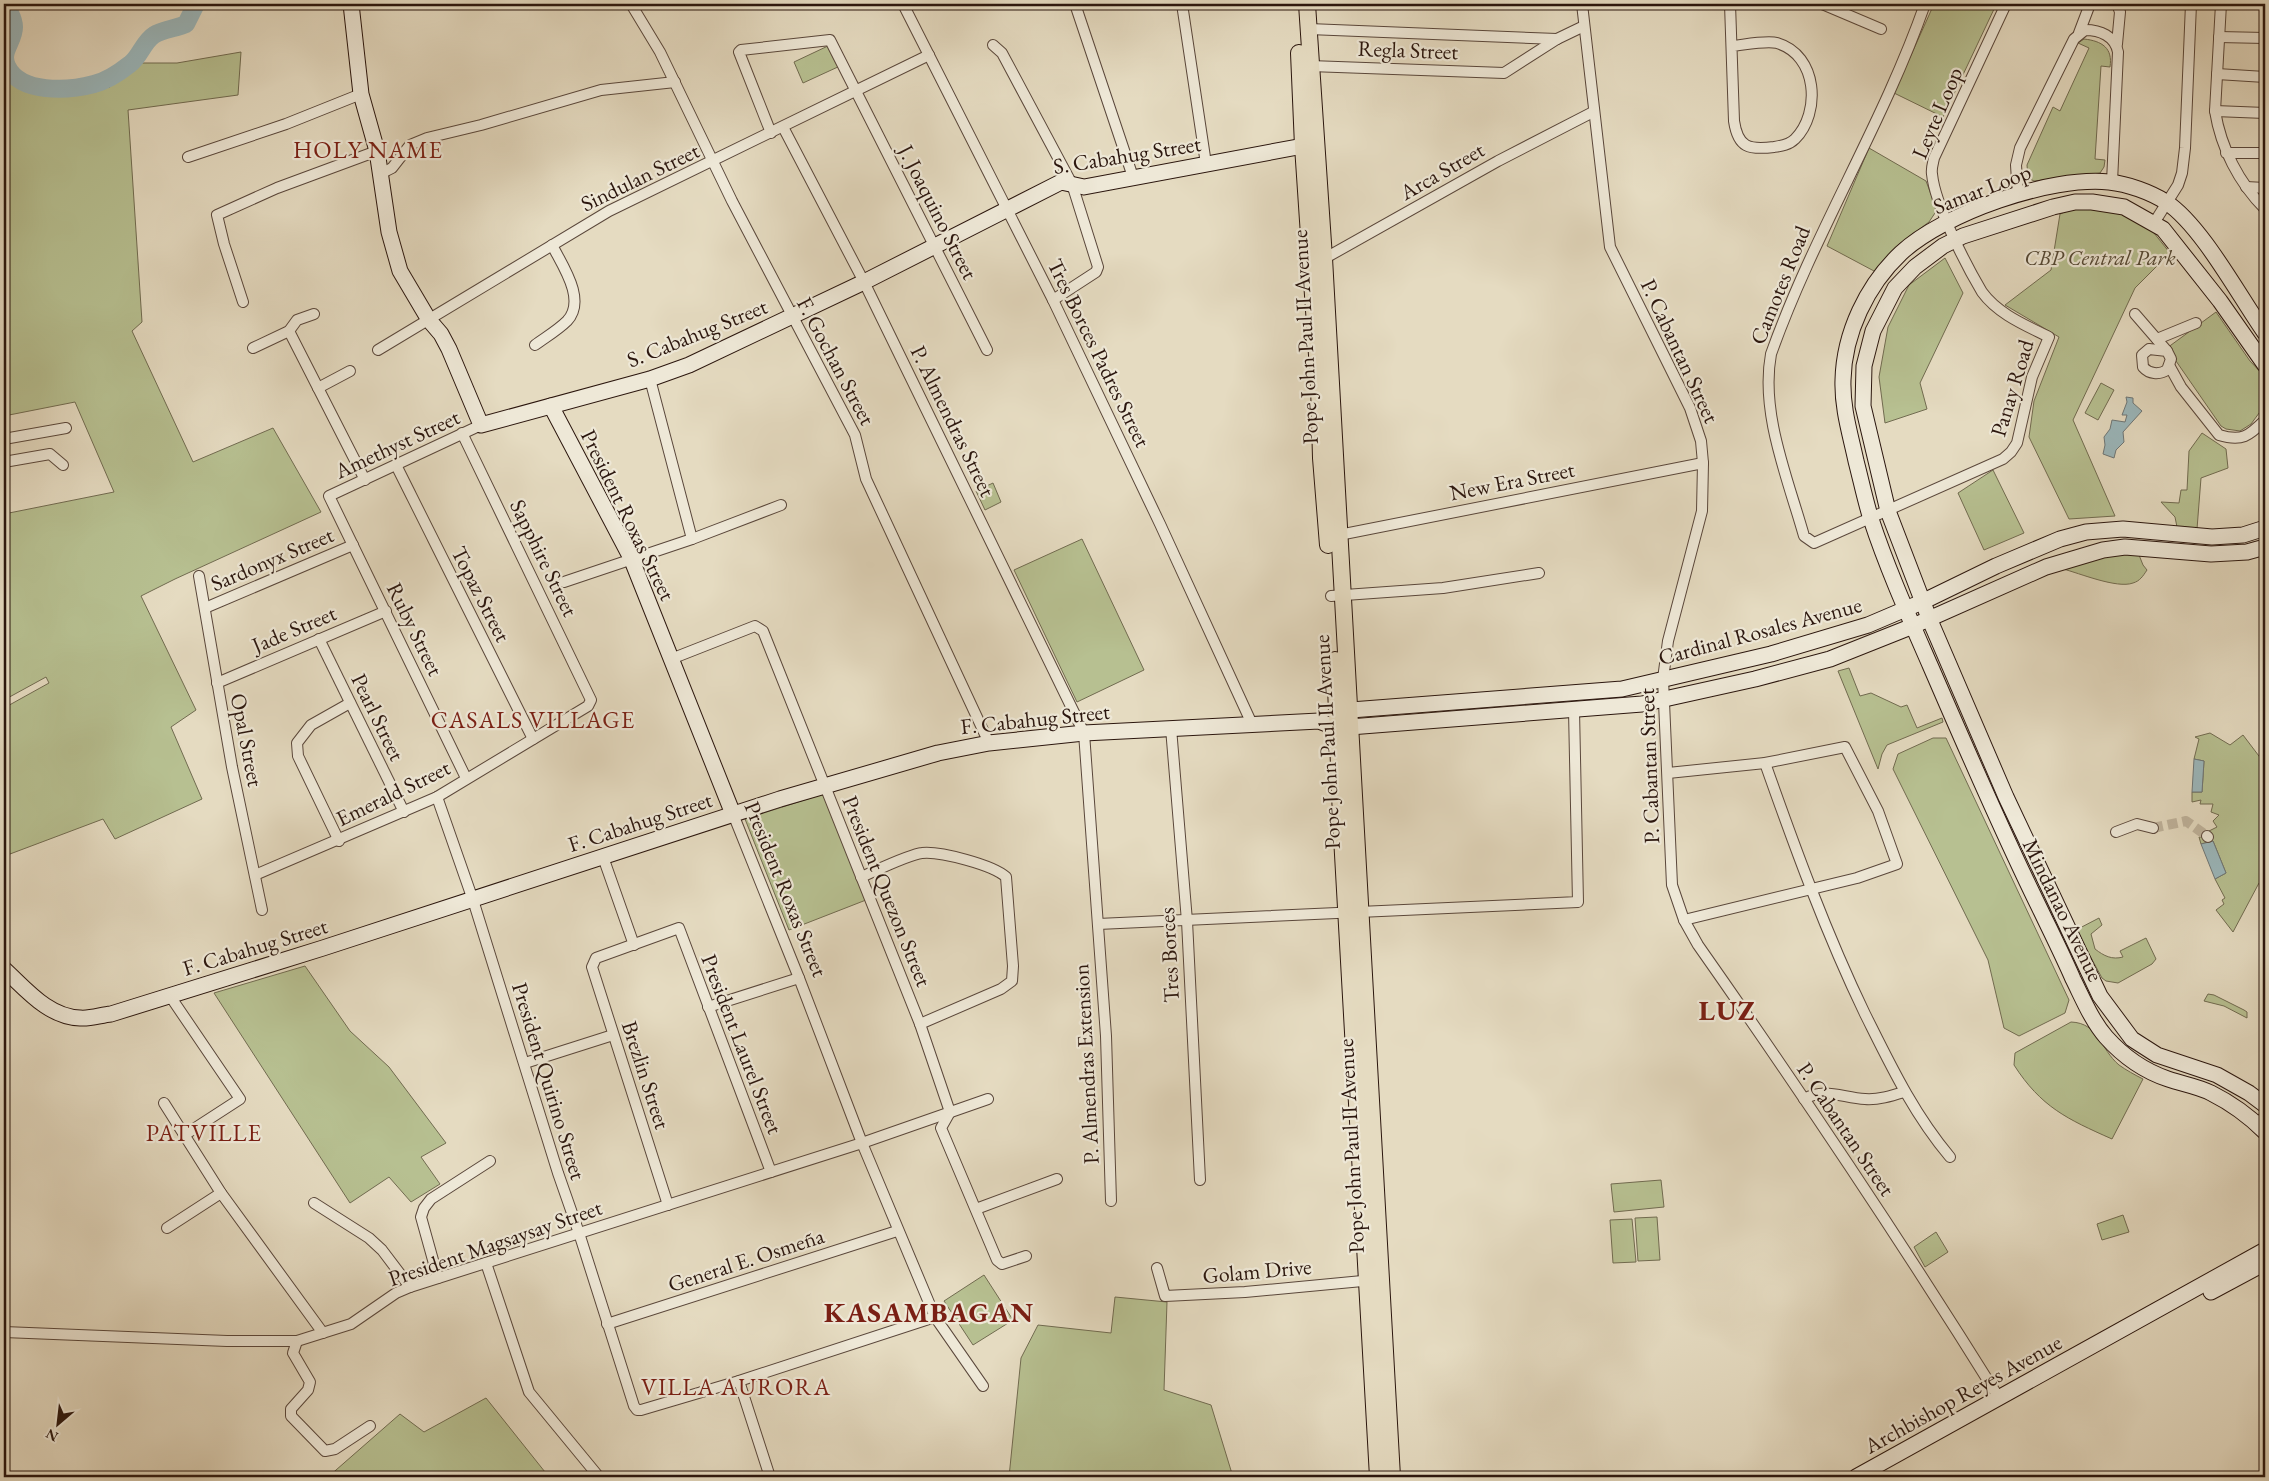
<svg xmlns="http://www.w3.org/2000/svg" width="2269" height="1481" font-family="'EB Garamond',serif">
  <style>
    .green { fill: #b7c091; stroke: #716b50 }
    .water { fill: #9bb8bd; stroke: #6e7777 }
    .lines { fill: none; stroke-linecap: round; stroke-linejoin: round }
    .river { stroke: #9bb8bd; stroke-width: 18 }
    .street-tunnel { stroke: #c0b49d; stroke-width: 10; stroke-dasharray: 10 5; stroke-linecap: butt }
    .street-casing { stroke: #5a473b; stroke-width: 12 }
    .secondary-casing { stroke: #2b160e; stroke-width: 17 }
    .primary-casing { stroke: #2b160e; stroke-width: 18 }
    .street { stroke: #eee8d7; stroke-width: 10 }
    .secondary { stroke: #eee8d7; stroke-width: 15 }
    .primary { stroke: #e5dbc1; stroke-width: 16 }
    .labels { text-anchor: middle; dominant-baseline: central; stroke-width: 4.5; stroke-linejoin: round; paint-order: stroke }
    .street-label { font-size: 22px; fill: #2b160e; stroke: #eee8d7 }
    .park-label { font-size: 22px; font-style: italic; fill: #554935; stroke: #eee8d7 }
    .neighbourhood-label { font-size: 24px; letter-spacing: 1px; fill: #7a1f14; stroke: #eee8d7 }
    .district-label { font-size: 28px; font-weight: bold; letter-spacing: 1px; fill: #7a1f14; stroke: #eee8d7 }
  </style>
  <rect width="100%" height="100%" fill="#e5dbc1"/>
  <filter id="stains"><feTurbulence type="fractalNoise" baseFrequency=".004" numOctaves="4"/><feColorMatrix values="0 0 0 0 .2 0 0 0 0 .09 0 0 0 0 .02 0 0 0 .5 -.17"/></filter>
  <radialGradient id="worn" r=".72"><stop offset=".6" stop-color="#630" stop-opacity="0"/><stop offset="1" stop-color="#630" stop-opacity=".3"/></radialGradient>
  <g class="green">
    <polygon points="1934,4 1988,4 1995,7 1943,117 1894,93"/>
    <path d="M2084,39c18,2 29,9 26,28l-9,-1 -6,93 10,1 -1,7 -4,6 -66,8 -6,-3 -1,-13 26,-58 7,4 29,-63 -11,-5z"/>
    <polygon points="830,45 840,66 803,83 794,62"/>
    <polygon points="241,52 238,95 128,110 142,322 132,331 193,462 273,428 321,512 175,579 141,596 196,710 171,727 202,799 115,839 103,819 10,854 4,847 4,708 49,683 46,677 4,700 4,514 114,492 75,402 4,416 4,76 34,92 110,87 117,75 139,63 177,63"/>
    <polygon points="1869,148 1926,181 1937,210 1929,222 1898,245 1874,271 1827,246"/>
    <polygon points="2079,206 2118,213 2150,228 2170,253 2135,288 2073,420 2115,516 2069,519 2029,437 2034,401 2059,337 2005,305 2051,270 2060,214"/>
    <polygon points="1945,258 1963,293 1920,383 1927,409 1885,423 1879,377 1888,327 1909,285"/>
    <polygon points="2216,312 2250,361 2265,377 2265,405 2251,424 2240,431 2226,429 2221,426 2167,348"/>
    <polygon points="2101,383 2114,390 2098,420 2085,413"/>
    <polygon points="2202,433 2226,449 2228,468 2201,478 2197,529 2177,527 2175,517 2161,502 2179,503 2181,490 2187,490 2189,451"/>
    <polygon points="1993,470 2024,533 1984,550 1958,493"/>
    <polygon points="993,483 1001,502 985,510 976,491"/>
    <polygon points="1082,539 1144,670 1077,702 1014,570"/>
    <path d="M2110,554l29,1 4,10 4,5c-4,6 -7,11 -14,13 -16,6 -54,-10 -70,-14z"/>
    <polygon points="1849,668 1860,696 1871,693 1901,707 1907,705 1917,728 1942,718 1943,722 1887,745 1882,754 1878,769 1838,671"/>
    <polygon points="2210,733 2230,745 2243,735 2265,764 2265,884 2259,883 2233,932 2216,910 2224,904 2222,900 2225,898 2215,879 2226,873 2213,841 2201,844 2199,837 2204,837 2207,832 2217,827 2213,821 2219,815 2211,812 2213,804 2200,804 2201,800 2192,802 2192,792 2202,792 2204,761 2194,759 2199,739 2195,737"/>
    <polygon points="1933,738 1946,738 2069,1000 2065,1013 2019,1036 2004,1028 1988,960 1893,769 1898,754"/>
    <polygon points="823,794 866,900 789,930 745,819"/>
    <path d="M2099,918l3,7 -11,9 4,15c9,7 17,11 28,8l-3,-6 26,-13 10,21 -4,5 -34,19 -12,-2 -4,-3 -26,-48z"/>
    <polygon points="305,966 350,1031 389,1067 446,1143 421,1157 440,1184 411,1202 389,1177 350,1203 214,993"/>
    <polygon points="2208,994 2214,995 2244,1010 2247,1012 2247,1018 2224,1006 2204,1001"/>
    <path d="M2071,1022c28,1 29,27 48,43 7,5 16,10 24,14l-31,60c-45,-20 -71,-32 -98,-74l1,-12z"/>
    <polygon points="1661,1180 1664,1207 1614,1212 1611,1184"/>
    <polygon points="2123,1215 2129,1232 2102,1240 2097,1224"/>
    <polygon points="1657,1217 1660,1260 1638,1261 1635,1218"/>
    <polygon points="1632,1219 1636,1262 1613,1263 1610,1220"/>
    <polygon points="1936,1232 1948,1252 1925,1267 1914,1247"/>
    <polygon points="984,1275 1013,1320 973,1345 944,1301"/>
    <polygon points="1115,1297 1167,1302 1164,1390 1211,1405 1233,1477 1009,1477 1021,1358 1038,1325 1111,1333"/>
    <polygon points="486,1398 549,1477 328,1477 400,1414 424,1432"/>
  </g>
  <g class="water">
    <polygon points="2126,397 2133,398 2133,403 2142,411 2123,432 2124,442 2116,450 2114,458 2103,454 2105,445 2104,437 2110,429 2112,420 2125,422 2127,415 2122,415 2127,402"/>
    <polygon points="2194,759 2204,761 2202,792 2192,792"/>
    <polygon points="2213,841 2226,873 2215,879 2201,844"/>
  </g>
  <g class="lines">
    <path class="river" d="M4,10l6,3c2,4 4,9 4,14 0,15 -14,24 -7,39 13,28 61,25 87,18 12,-3 26,-12 36,-20 10,-7 13,-22 24,-29 7,-5 23,-7 32,-11l10,-20"/>
    <polyline class="street-tunnel" points="2153,828 2186,821 2207,836"/>
    <g class="street-casing">
      <g id="street">
        <polyline points="631,4 660,52 732,201 855,435 866,479 989,743"/>
        <polyline points="903,4 1053,300 1160,524 1252,724"/>
        <polyline points="1075,4 1133,177"/>
        <polyline points="1182,4 1206,164"/>
        <path d="M1582,4l28,243 80,161 11,33 2,22 -1,48 -34,130 -5,38 9,206 12,35 14,25c104,148 205,299 301,453"/>
        <path d="M1730,4l4,117c4,27 15,29 40,26 7,-1 15,-2 21,-8 26,-26 23,-84 -18,-96 -10,-3 -34,2 -45,3"/>
        <polyline points="1822,4 1881,29"/>
        <path d="M1925,4c-42,120 -111,229 -154,350 -11,59 17,125 33,182l10,7 189,-84 8,-7 6,-9 15,-66 17,-40c-24,-12 -51,-23 -67,-45 -16,-27 -47,-87 -50,-118 -1,-5 1,-11 2,-16l72,-154"/>
        <path d="M2221,4l-6,107c6,37 24,72 50,98"/>
        <polyline points="1309,29 1557,39"/>
        <polyline points="2079,33 2090,4"/>
        <polyline points="2219,37 2265,38"/>
        <polyline points="2117,44 2120,12 2117,4"/>
        <polyline points="993,45 1002,53 1072,184 1098,267 1096,272 1053,300"/>
        <polyline points="1310,66 1504,73 1557,39 1584,26"/>
        <polyline points="2217,74 2265,77"/>
        <polyline points="2215,111 2265,113"/>
        <polyline points="783,127 864,282 1084,733 1106,1036 1111,1201"/>
        <polyline points="771,133 739,52 741,50 830,40 987,350"/>
        <polyline points="2226,153 2265,153"/>
        <polyline points="188,157 286,124 361,94"/>
        <polyline points="380,174 392,168 410,145 427,138 481,125 601,90 675,82"/>
        <polyline points="2246,187 2265,188"/>
        <path d="M2018,195l-2,-30 4,-17 54,-109 11,-9c15,0 30,6 33,22l-6,130"/>
        <polyline points="2154,223 2178,185 2182,173 2185,148 2191,4"/>
        <polyline points="1320,261 1498,161 1593,112"/>
        <polyline points="243,302 224,244 217,215 277,188 377,151"/>
        <polyline points="2135,314 2167,351"/>
        <polyline points="289,331 365,480"/>
        <polyline points="2157,339 2196,323"/>
        <path d="M535,345c11,-8 23,-15 32,-24 20,-21 -5,-56 -15,-76"/>
        <polyline points="253,348 289,331 297,320 314,314"/>
        <path d="M2149,349l18,2 4,8 -4,11c-8,5 -18,4 -24,-3l-1,-12z"/>
        <polyline points="378,350 609,211 929,55"/>
        <path d="M2170,367l11,20 38,48c23,7 30,1 46,-15"/>
        <polyline points="650,379 692,539"/>
        <polyline points="318,388 350,371"/>
        <polyline points="4,439 66,428"/>
        <polyline points="4,462 50,454 63,465"/>
        <polyline points="396,465 533,739"/>
        <polyline points="1334,536 1703,463"/>
        <polyline points="199,576 232,767 262,910"/>
        <polyline points="564,582 692,539 781,505"/>
        <polyline points="1331,596 1443,588 1539,573"/>
        <polyline points="205,608 353,545"/>
        <polyline points="319,639 404,812"/>
        <polyline points="671,659 755,626 763,631 920,1024 950,1112 941,1128 997,1260 1002,1264 1026,1256"/>
        <polyline points="217,683 386,611"/>
        <polyline points="1171,728 1187,921 1200,1180"/>
        <path d="M1765,763c30,85 61,170 100,251 25,50 48,99 85,143"/>
        <polyline points="1668,773 1765,763 1845,747 1878,811 1897,864 1857,878 1684,920"/>
        <polyline points="466,778 329,496 481,425"/>
        <polyline points="437,797 473,900 558,1173 579,1233 634,1406 637,1410 641,1410 739,1381 935,1317"/>
        <polyline points="733,814 799,978 862,1143 935,1317 983,1386"/>
        <polyline points="2116,832 2137,824 2153,828"/>
        <polyline points="2207,836 2208,837"/>
        <polyline points="339,841 298,756 297,743 311,725 350,703"/>
        <polyline points="603,857 634,945"/>
        <polyline points="255,875 437,797 588,706 591,700 462,433"/>
        <path d="M861,877c14,-6 49,-23 61,-24 18,-2 71,12 84,24l7,89 -1,15 -11,8 -81,35"/>
        <polyline points="1098,924 1578,902 1574,710"/>
        <polyline points="170,996 240,1099 186,1134"/>
        <polyline points="708,1007 799,978"/>
        <polyline points="525,1063 613,1035"/>
        <path d="M1804,1099c21,-12 39,-1 61,0 13,1 26,-3 39,-7"/>
        <polyline points="164,1103 221,1193 323,1333"/>
        <polyline points="2257,1124 2265,1116"/>
        <polyline points="314,1203 369,1238 382,1250 410,1287"/>
        <polyline points="668,1205 592,967 596,958 679,928 771,1172"/>
        <polyline points="976,1209 1057,1179"/>
        <polyline points="167,1228 221,1193"/>
        <polyline points="486,1263 529,1392 599,1477"/>
        <polyline points="1157,1268 1165,1296 1245,1292 1373,1280"/>
        <polyline points="438,1278 421,1217 424,1208 431,1199 490,1161"/>
        <polyline points="607,1324 897,1231"/>
        <polyline points="4,1332 227,1341 297,1341 351,1324 396,1293 410,1287 862,1143 988,1099"/>
        <polyline points="297,1341 293,1353 310,1382 308,1390 291,1409 291,1416 325,1451 335,1449 370,1426"/>
        <polyline points="739,1381 770,1477"/>
      </g>
    </g>
    <g class="secondary-casing">
      <g id="secondary">
        <polyline points="351,4 361,94 377,151 389,232 400,271 429,320 441,334 449,349 481,425 650,379 689,365 864,282 1061,182 1084,187 1314,144"/>
        <path d="M2265,333c-26,-37 -63,-107 -99,-131 -16,-10 -38,-18 -57,-20 -59,-6 -165,31 -208,71 -34,32 -57,80 -58,127 -1,28 7,53 13,81 5,19 9,39 15,58 16,49 38,98 59,146 36,83 71,165 111,246 11,23 22,45 32,68 10,20 19,42 33,58 17,19 38,34 62,42 14,5 29,7 43,14 20,10 38,23 54,39"/>
        <polyline points="2265,365 2220,301 2163,229 2124,207 2092,202 2075,202 2053,207 1963,236 1943,246 1915,267 1895,288 1873,331 1864,366 1863,406 1888,511 1929,618 2006,797 2100,996 2132,1039 2157,1055 2217,1075 2249,1093 2265,1105"/>
        <polyline points="551,406 631,558 733,814"/>
        <polyline points="1338,711 1622,689 1771,654 1868,625 1922,602 1996,566 2060,539 2086,532 2123,529 2212,537 2243,535 2265,528"/>
        <path d="M4,969c22,20 44,48 76,49 10,1 21,-3 31,-4l212,-66 457,-149 158,-46 51,-10 95,-10 235,-12 18,7 305,-24 113,-25 75,-20 83,-33 133,-59 57,-17 22,-3 86,7 36,-2 18,-5"/>
        <polyline points="2211,1292 2265,1263"/>
        <polyline points="1856,1477 2265,1250"/>
      </g>
    </g>
    <g class="primary-casing">
      <g id="primary">
        <polyline points="1307,4 1324,258 1392,1477"/>
        <polyline points="1299,53 1303,146 1319,385 1321,458 1328,545"/>
        <polyline points="1335,660 1341,819 1378,1477"/>
      </g>
    </g>
    <use href="#street" class="street"/>
    <use href="#secondary" class="secondary"/>
    <use href="#primary" class="primary"/>
  </g>
  <g class="labels">
    <g class="street-label">
      <text transform="translate(1408 50) rotate(2)">Regla Street</text>
      <text transform="translate(1937 113) rotate(-67)">Leyte Loop</text>
      <text transform="translate(1127 155) rotate(-9)">S. Cabahug Street</text>
      <text transform="translate(1442 171) rotate(-30)">Arca Street</text>
      <text transform="translate(640 177) rotate(-26)">Sindulan Street</text>
      <text transform="translate(1982 189) rotate(-21)">Samar Loop</text>
      <text transform="translate(938 212) rotate(63)">J. Joaquino Street</text>
      <text transform="translate(1780 285) rotate(-68)">Camotes Road</text>
      <text transform="translate(697 333) rotate(-22)">S. Cabahug Street</text>
      <text transform="translate(1305 337) rotate(-93)">Pope John Paul Ⅱ Avenue</text>
      <text transform="translate(1680 351) rotate(65)">P. Cabantan Street</text>
      <text transform="translate(1099 353) rotate(64)">Tres Borces Padres Street</text>
      <text transform="translate(836 361) rotate(62)">F. Gochan Street</text>
      <text transform="translate(2012 388) rotate(-73)">Panay Road</text>
      <text transform="translate(953 421) rotate(64)">P. Almendras Street</text>
      <text transform="translate(397 444) rotate(-25)">Amethyst Street</text>
      <text transform="translate(1512 481) rotate(-11)">New Era Street</text>
      <text transform="translate(628 515) rotate(64)">President Roxas Street</text>
      <text transform="translate(544 558) rotate(64)">Sapphire Street</text>
      <text transform="translate(272 559) rotate(-23)">Sardonyx Street</text>
      <text transform="translate(481 594) rotate(63)">Topaz Street</text>
      <text transform="translate(294 629) rotate(-23)">Jade Street</text>
      <text transform="translate(415 629) rotate(64)">Ruby Street</text>
      <text transform="translate(1760 631) rotate(-15)">Cardinal Rosales Avenue</text>
      <text transform="translate(378 717) rotate(64)">Pearl Street</text>
      <text transform="translate(1035 719) rotate(-6)">F. Cabahug Street</text>
      <text transform="translate(247 740) rotate(79)">Opal Street</text>
      <text transform="translate(1327 742) rotate(-93)">Pope John Paul Ⅱ Avenue</text>
      <text transform="translate(1649 766) rotate(-92)">P. Cabantan Street</text>
      <text transform="translate(393 793) rotate(-26)">Emerald Street</text>
      <text transform="translate(640 822) rotate(-18)">F. Cabahug Street</text>
      <text transform="translate(786 889) rotate(68)">President Roxas Street</text>
      <text transform="translate(887 891) rotate(68)">President Quezon Street</text>
      <text transform="translate(2063 910) rotate(64)">Mindanao Avenue</text>
      <text transform="translate(255 947) rotate(-17)">F. Cabahug Street</text>
      <text transform="translate(1169 955) rotate(-93)">Tres Borces</text>
      <text transform="translate(742 1044) rotate(69)">President Laurel Street</text>
      <text transform="translate(1086 1064) rotate(-93)">P. Almendras Extension</text>
      <text transform="translate(646 1075) rotate(72)">Brezlin Street</text>
      <text transform="translate(549 1081) rotate(73)">President Quirino Street</text>
      <text transform="translate(1846 1129) rotate(56)">P. Cabantan Street</text>
      <text transform="translate(1351 1146) rotate(-93)">Pope John Paul Ⅱ Avenue</text>
      <text transform="translate(495 1243) rotate(-19)">President Magsaysay Street</text>
      <text transform="translate(746 1260) rotate(-18)">General E. Osmeña</text>
      <text transform="translate(1257 1271) rotate(-5)">Golam Drive</text>
      <text transform="translate(1963 1394) rotate(-29)">Archbishop Reyes Avenue</text>
    </g>
    <g class="park-label">
      <text x="2100" y="257">CBP Central Park</text>
    </g>
    <g class="neighbourhood-label">
      <text x="368" y="149">HOLY NAME</text>
      <text x="533" y="719">CASALS VILLAGE</text>
      <text x="204" y="1132">PATVILLE</text>
      <text x="736" y="1386">VILLA AURORA</text>
    </g>
    <g class="district-label">
      <text x="1727" y="1010">LUZ</text>
      <text x="929" y="1312">KASAMBAGAN</text>
    </g>
  </g>
  <rect width="2269" height="1481" fill="none" stroke="#e5dbc1" stroke-width="20"/>
  <rect x="5" y="5" width="2259" height="1471" fill="none" stroke="#2b160e" stroke-width="2.5"/>
  <rect x="10" y="10" width="2249" height="1461" fill="none" stroke="#2b160e"/>
  <g transform="translate(58 1424) rotate(208)" stroke="#eee8d7" stroke-width="4" paint-order="stroke">
  <path d="M0-4L9 19L0 12L-9 19Z" fill="#2b160e"/>
  <text y="-8" font-size="14" font-weight="bold" text-anchor="middle" fill="#2b160e">N</text>
  </g>
  <rect width="100%" height="100%" filter="url(#stains)"/>
  <rect width="100%" height="100%" fill="url(#worn)"/>
</svg>
